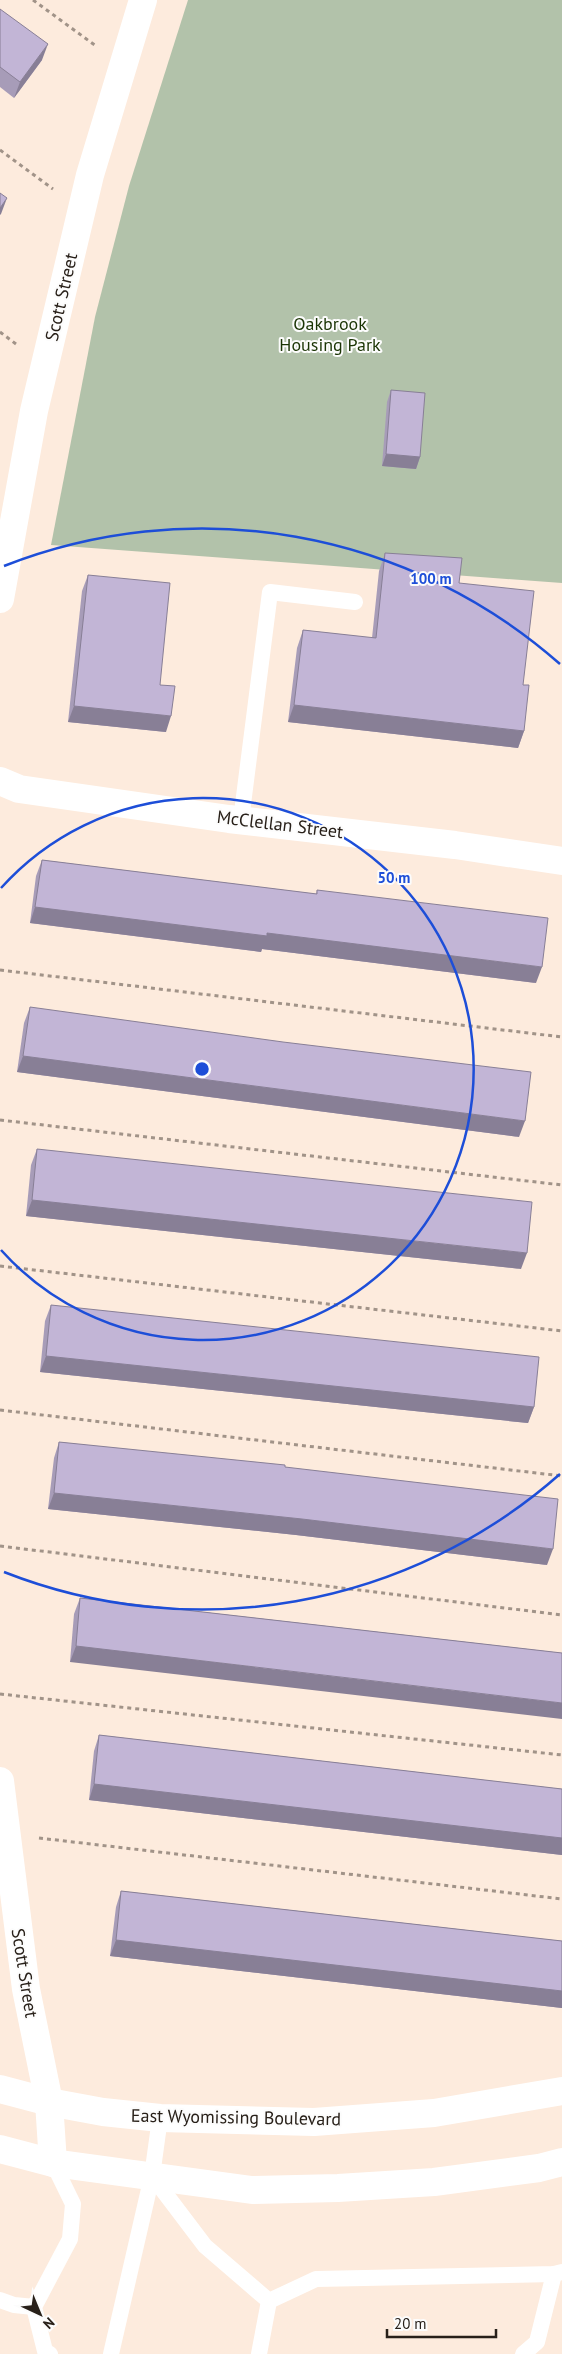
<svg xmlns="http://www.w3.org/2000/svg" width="562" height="2354" font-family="'PT Sans',sans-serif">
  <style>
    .green { fill: #b2c2aa }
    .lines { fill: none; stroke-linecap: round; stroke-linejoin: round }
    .path { stroke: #a19388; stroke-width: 3; stroke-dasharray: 4 4; stroke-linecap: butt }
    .service { stroke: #fff; stroke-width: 16 }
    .minor { stroke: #fff; stroke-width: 28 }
    .tertiary { stroke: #fff; stroke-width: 28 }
    .wall { fill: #a79cb8 }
    .shaded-wall { fill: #887f96 }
    .building { fill: #c2b5d6; stroke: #887f96 }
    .ring { fill: none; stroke: #1d4ed8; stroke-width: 2.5 }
    .labels { text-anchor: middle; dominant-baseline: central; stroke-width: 4; stroke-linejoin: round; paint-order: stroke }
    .street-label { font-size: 18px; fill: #282019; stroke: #fcfcfc }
    .park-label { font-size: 18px; fill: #1b3505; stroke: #fcfcfc }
    .centre { fill: #1d4ed8; stroke: #fcfcfc; stroke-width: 2.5 }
    .ring-label { font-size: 15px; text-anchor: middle; font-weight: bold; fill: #1d4ed8; stroke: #fcfcfc; stroke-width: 4; stroke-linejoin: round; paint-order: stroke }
  </style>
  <rect width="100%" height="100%" fill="#fdebdd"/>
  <polygon class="green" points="188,0 562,0 562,583 51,545 95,317 129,186"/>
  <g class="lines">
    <g class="path">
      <polyline points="33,0 96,46"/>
      <polyline points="0,150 53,189"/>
      <polyline points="0,332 16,344"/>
      <polyline points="0,970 562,1037"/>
      <polyline points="0,1120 562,1185"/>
      <polyline points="0,1266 562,1331"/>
      <polyline points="0,1410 562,1476"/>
      <polyline points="0,1546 562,1615"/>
      <polyline points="0,1694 562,1755"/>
      <polyline points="39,1838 562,1899"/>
    </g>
    <g class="service">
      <polyline points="241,820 270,592 355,602"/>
      <polyline points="152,2176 205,2246 269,2301"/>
      <polyline points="0,2300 14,2305 34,2307"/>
      <polyline points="50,2354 45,2351 34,2307 70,2239 73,2204 53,2163"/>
      <polyline points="111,2354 152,2176 160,2118"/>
      <polyline points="259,2354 269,2301 316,2279 554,2274 562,2272"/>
      <polyline points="523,2354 537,2342 554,2274"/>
    </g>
    <g class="minor">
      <polyline points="0,599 34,411 90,175 143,0"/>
      <polyline points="0,781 19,789 229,819 455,845 562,861"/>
      <polyline points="0,1781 26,1989 49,2102 53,2163"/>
    </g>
    <g class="tertiary">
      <polyline points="0,2089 49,2102 103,2112 160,2118 314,2122 434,2113 562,2091"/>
      <polyline points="0,2149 53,2163 252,2190 338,2188 434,2182 539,2168 562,2162"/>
    </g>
  </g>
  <g class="wall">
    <polygon points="0,9 42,60 14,98 0,87"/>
    <polygon points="391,390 420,457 416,469 382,466 387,402"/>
    <polygon points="385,553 459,583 523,685 524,731 518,748 288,722 297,648 303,630 372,638 379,571"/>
    <polygon points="88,575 160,685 166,732 68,722 82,591"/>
    <polygon points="42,860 316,894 317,890 536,983 262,949 261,952 30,923 36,876"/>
    <polygon points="30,1007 519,1137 17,1072 24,1023"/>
    <polygon points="37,1149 521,1269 26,1216 31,1165"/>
    <polygon points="51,1305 534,1407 528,1423 40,1372 45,1321"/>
    <polygon points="59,1442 285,1467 547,1565 296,1535 48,1509 54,1458"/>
    <polygon points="80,1598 562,1653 70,1662 74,1614"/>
    <polygon points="99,1735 562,1789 562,1855 89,1800 94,1751"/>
    <polygon points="121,1891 562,1941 562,2008 110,1956 116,1907"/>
  </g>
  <g class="shaded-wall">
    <polygon points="48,44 42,60 14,98 20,82"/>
    <polygon points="7,198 1,214 0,215 0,208"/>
    <polygon points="386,454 420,457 416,469 382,466"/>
    <polygon points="294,705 524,731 518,748 288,722"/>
    <polygon points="74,706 171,716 166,732 68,722"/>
    <polygon points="35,907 267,933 542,967 536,983 262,949 261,952 30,923"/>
    <polygon points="23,1056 525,1121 519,1137 17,1072"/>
    <polygon points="32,1200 527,1253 521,1269 26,1216"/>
    <polygon points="46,1356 534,1407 528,1423 40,1372"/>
    <polygon points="54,1493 302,1519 553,1549 547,1565 296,1535 48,1509"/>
    <polygon points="76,1646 562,1703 562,1719 70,1662"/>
    <polygon points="94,1784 562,1838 562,1855 89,1800"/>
    <polygon points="116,1940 562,1991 562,2008 110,1956"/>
  </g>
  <g class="building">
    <polygon points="0,9 48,44 20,82 0,67"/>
    <polygon points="0,193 7,198 0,208"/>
    <polygon points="391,390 425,393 420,457 386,454"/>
    <polygon points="385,553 462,558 459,583 534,591 523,685 529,685 524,731 294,705 303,630 376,638"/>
    <polygon points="88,575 170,583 160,685 175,686 171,716 74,706"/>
    <polygon points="42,860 317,894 317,890 548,918 542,967 267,933 267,936 35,907"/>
    <polygon points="30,1007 283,1042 531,1072 525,1121 23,1056"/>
    <polygon points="37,1149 532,1202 527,1253 32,1200"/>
    <polygon points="51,1305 539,1357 534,1407 46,1356"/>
    <polygon points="59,1442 285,1465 285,1467 558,1499 553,1549 302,1519 54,1493"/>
    <polygon points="80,1598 562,1653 562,1703 76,1646"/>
    <polygon points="99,1735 562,1789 562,1838 94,1784"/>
    <polygon points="121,1891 562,1941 562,1991 116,1940"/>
  </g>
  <g class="ring">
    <path d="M1 888A271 271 0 1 1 1 1250"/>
    <path d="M560 1474A541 541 0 0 1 4 1572M4 566A541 541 0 0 1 560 664"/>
  </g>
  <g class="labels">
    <g class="street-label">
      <text transform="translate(61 297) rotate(-77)">Scott Street</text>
      <text transform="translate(280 824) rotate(7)">McClellan Street</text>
      <text transform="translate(25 1973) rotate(81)">Scott Street</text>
      <text transform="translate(236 2117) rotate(1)">East Wyomissing Boulevard</text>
    </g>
    <g class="park-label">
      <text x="330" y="323">Oakbrook<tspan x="330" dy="21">Housing Park</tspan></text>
    </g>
  </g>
  <circle cx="202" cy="1069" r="8" class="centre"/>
  <g class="ring-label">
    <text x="431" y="584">100 m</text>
    <text x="394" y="883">50 m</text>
  </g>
  <g transform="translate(40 2314) rotate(136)" stroke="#fcfcfc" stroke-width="4" paint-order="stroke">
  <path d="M0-4L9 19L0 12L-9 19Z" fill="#282019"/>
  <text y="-8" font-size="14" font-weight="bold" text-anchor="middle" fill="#282019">N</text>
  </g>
  <path d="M387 2329v8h109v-8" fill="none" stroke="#282019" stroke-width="2.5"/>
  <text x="394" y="2329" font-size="15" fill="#282019" stroke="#fcfcfc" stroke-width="4" paint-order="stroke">20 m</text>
</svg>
